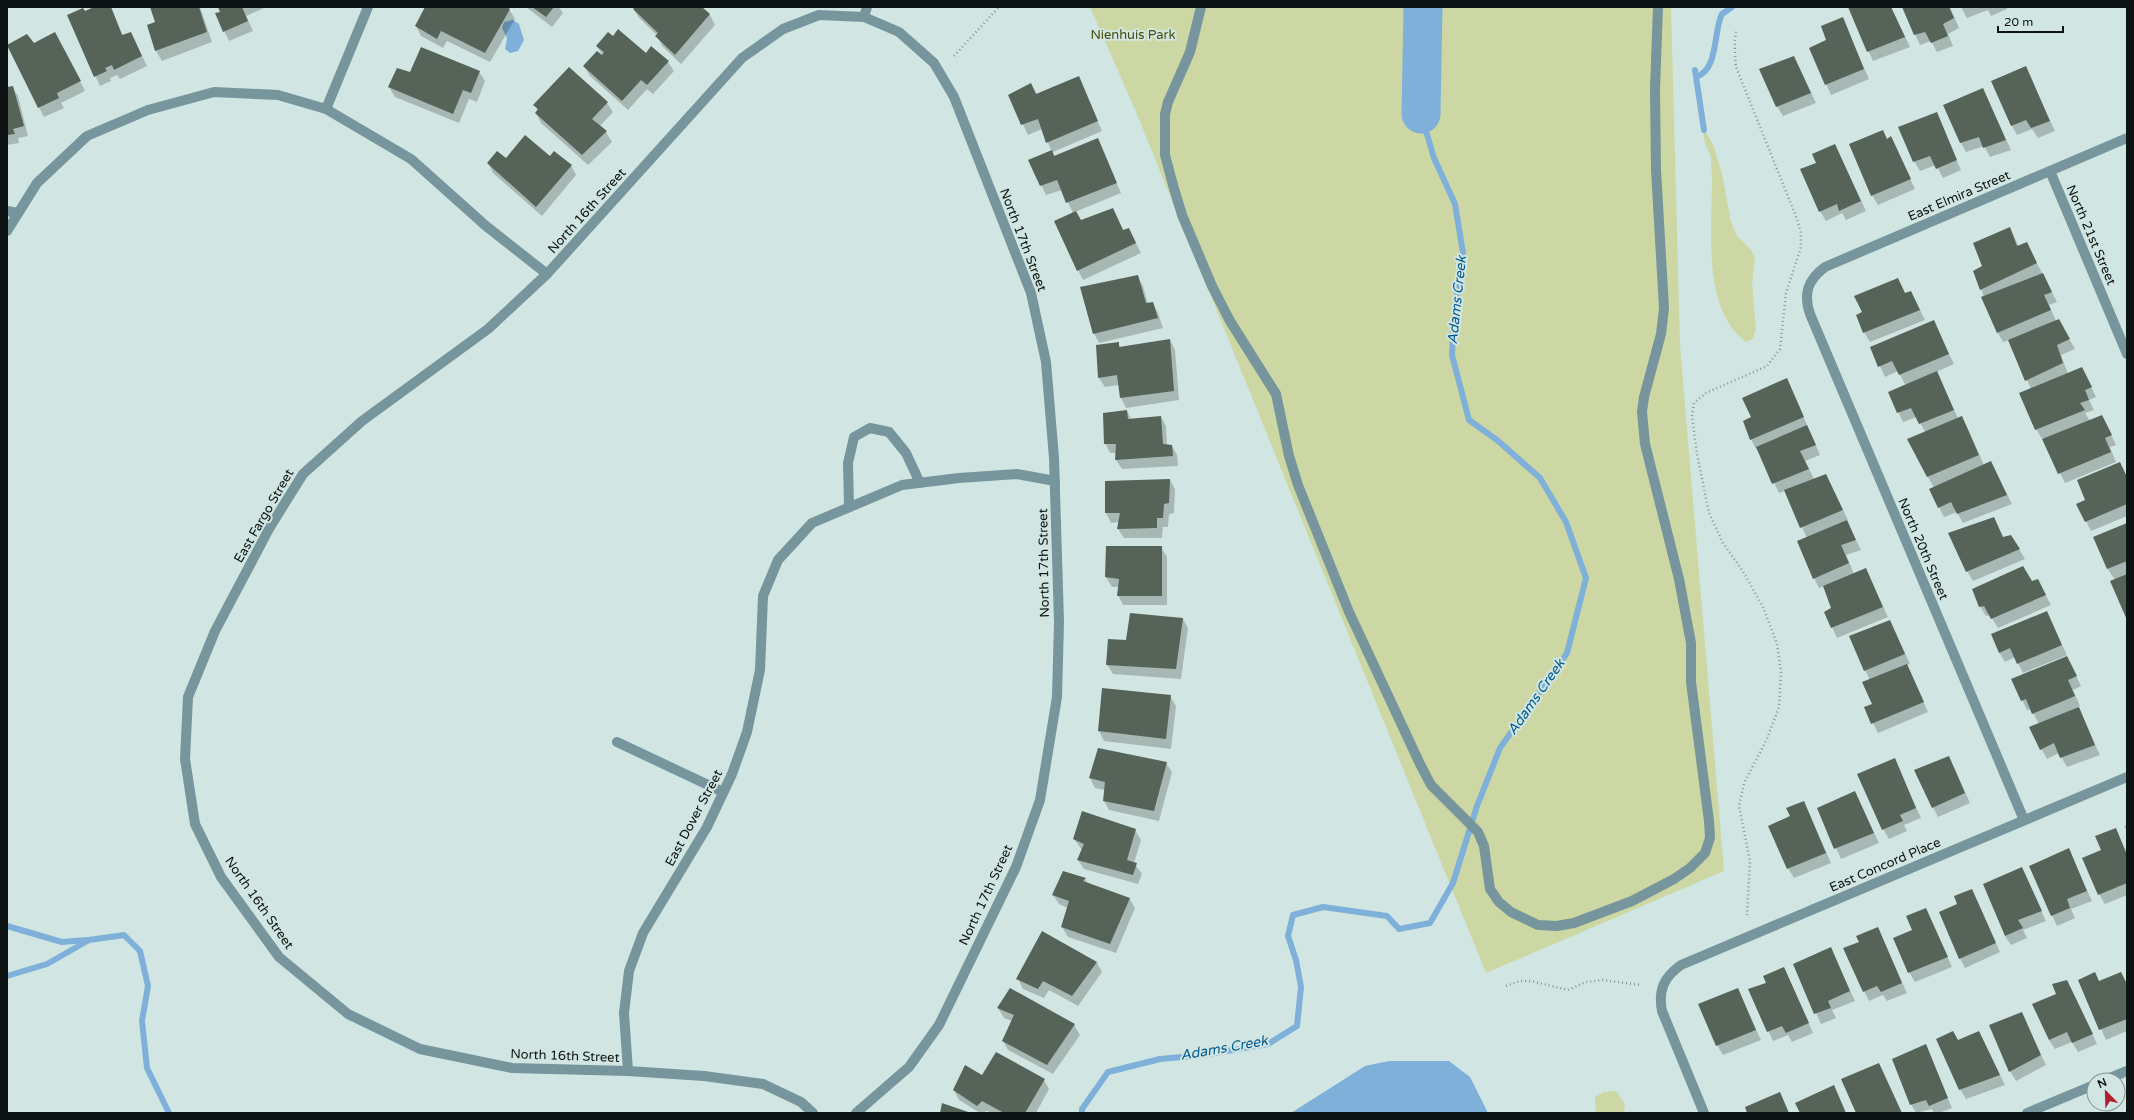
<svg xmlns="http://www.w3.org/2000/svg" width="2134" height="1120" font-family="'Varela Round',sans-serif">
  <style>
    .green { fill: #ccd7a3 }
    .water { fill: #7eb0da }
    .shadow { fill: #0003 }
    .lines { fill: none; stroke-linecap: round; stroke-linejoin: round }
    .stream { stroke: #7eb0da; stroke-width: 6 }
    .river { stroke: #7eb0da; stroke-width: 39 }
    .building { fill: #566358 }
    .path { stroke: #879794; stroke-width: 2.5; stroke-dasharray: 1 3; stroke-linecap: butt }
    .lane { stroke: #76959c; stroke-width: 10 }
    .street { stroke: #76959c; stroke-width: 10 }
    .labels { text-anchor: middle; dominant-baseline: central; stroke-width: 4; stroke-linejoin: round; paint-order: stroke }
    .park-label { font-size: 13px; fill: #47500a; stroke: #d1e6e2 }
    .street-label { font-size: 13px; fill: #0d1413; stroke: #d1e6e2 }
    .water-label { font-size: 14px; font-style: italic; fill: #035a8e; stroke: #d1e6e2 }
  </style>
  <rect width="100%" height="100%" fill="#d1e6e2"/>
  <g class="green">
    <polygon points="1090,7 1671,7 1680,345 1724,871 1486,973 1136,112"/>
    <path d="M1704,130l9,14 9,30 9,48 6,14 14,14 4,7 -3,28 4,44 -3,10 -7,3c-50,-38 -30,-129 -35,-183 -1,-9 -10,-20 -7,-29z"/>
    <polygon points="1616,1091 1625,1104 1624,1113 1596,1113 1595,1097 1604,1092"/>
  </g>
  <g class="water">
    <polygon points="513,20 519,24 524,40 518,51 510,53 505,49 507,38 502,28 504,22"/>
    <polygon points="1389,1061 1449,1061 1470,1077 1488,1113 1291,1113 1365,1066"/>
  </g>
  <g class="shadow">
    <polygon points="97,7 111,7 123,36 131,33 147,66 120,79 117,75 110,78 111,81 100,86 68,16 85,12"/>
    <polygon points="151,7 200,7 212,42 162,61 156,51 148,26 156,23"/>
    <polygon points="219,7 266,7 246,16 253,31 229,41 216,14 221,12"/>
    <polygon points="426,7 505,7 509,9 515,19 490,62 447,41 443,48 421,36 416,26"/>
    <polygon points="526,7 559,7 563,13 552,27"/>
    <polygon points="637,7 701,7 710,15 715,25 681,64 662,46 657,35 640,19 634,10"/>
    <polygon points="1849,7 1891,7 1910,47 1873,61"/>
    <polygon points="1903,7 1950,7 1959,28 1948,34 1953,46 1937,52 1931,41 1920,45"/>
    <polygon points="1961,7 2006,7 2007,9 1991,16 1988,10 1967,18"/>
    <polygon points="1842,18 1869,79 1831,95 1810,48 1827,40"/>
    <polygon points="27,35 33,45 60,43 85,91 61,103 64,108 44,117 7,46"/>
    <polygon points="613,37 646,54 668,62 674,71 653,94 647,89 628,110 590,76 584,66 604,58 597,46"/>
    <polygon points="1799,67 1816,103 1783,116 1777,106"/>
    <polygon points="2025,68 2055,131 2038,138 2032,129 2017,135 2012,126"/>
    <polygon points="479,72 485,81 477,102 469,99 459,123 395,97 389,87"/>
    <polygon points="1078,77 1102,131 1053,152 1055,157 1097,139 1121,193 1075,212 1081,222 1112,209 1124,231 1134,239 1141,253 1083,280 1078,270 1073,213 1062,190 1046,195 1041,185 1052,152 1042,129 1028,135 1009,95 1031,84 1037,94"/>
    <polygon points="7,85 8,88 12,87 18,96 28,136 18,138 19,143 7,145"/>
    <polygon points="1983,89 2011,150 1990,157 1984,146 1966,152 1961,143"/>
    <polygon points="607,103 613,112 599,127 606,132 612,142 588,165 541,123 536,113 538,111 535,105"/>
    <polygon points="1936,113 1961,170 1943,178 1936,165 1920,171 1914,161"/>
    <polygon points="1891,138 1915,189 1878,205 1872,195 1887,140"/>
    <polygon points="1835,145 1866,211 1846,220 1842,213 1826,221 1820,211 1817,163"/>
    <polygon points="550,157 571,165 576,175 542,216 493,173 488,163"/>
    <polygon points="2010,228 2019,247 2027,244 2057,302 2049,305 2056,321 2058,320 2075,349 2061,355 2068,374 2087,378 2096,397 2089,400 2094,410 2085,413 2090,421 2107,426 2116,445 2110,447 2116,462 2065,483 2043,438 2042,439 2036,429 2031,389 2009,340 2003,342 1998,333 1981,289 1983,266"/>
    <polygon points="1137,276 1143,286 1148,304 1153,303 1158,313 1163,328 1099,343 1094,333"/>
    <polygon points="1905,294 1916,302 1925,320 1870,342 1864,332"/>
    <polygon points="1933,321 1954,364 1936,372 1958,418 1961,417 1967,427 1984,465 1991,462 2012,504 1963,523 1957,512 1944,517 1939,507 1934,488 1928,477 1925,432 1917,417 1903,422 1889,393 1906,386 1898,371 1885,377 1871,347"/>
    <polygon points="1170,340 1175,350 1179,400 1126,408 1121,398 1119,385 1105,387 1099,378 1118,343 1121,348"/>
    <polygon points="1787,379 1820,455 1805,461 1814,479 1826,475 1831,485 1848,520 1846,521 1861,550 1846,555 1854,574 1866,570 1888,617 1837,638 1825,612 1833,608 1824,586 1819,588 1814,578 1807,538 1785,491 1779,493 1758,448 1756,449 1751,439 1753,418"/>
    <polygon points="1127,411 1131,419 1161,417 1166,426 1167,445 1172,446 1177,455 1178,466 1122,469 1116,460 1116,453 1110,453 1105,443"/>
    <polygon points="2120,463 2127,477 2127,516 2091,531 2086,521"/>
    <polygon points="1170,480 1175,489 1174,513 1169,514 1168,527 1163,527 1162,538 1124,538 1118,529 1119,522 1111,523 1106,513"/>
    <polygon points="1994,518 2005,542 2011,536 2025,559 1973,581 1967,571"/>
    <polygon points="2127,524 2127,617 2115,580 2108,569"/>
    <polygon points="1161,547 1167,557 1167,605 1123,605 1118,595 1119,587 1112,587 1106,577"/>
    <polygon points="2032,582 2043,590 2051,605 1998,628 1990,615 1986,616 1980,606"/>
    <polygon points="2046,612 2067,655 2023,673 2015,657 2005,662 1999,652"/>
    <polygon points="1183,619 1188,628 1181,679 1113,674 1107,664 1127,642"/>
    <polygon points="1895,631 1910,664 1907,665 1928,712 1878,733 1865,708 1874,704 1870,680 1865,670"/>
    <polygon points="2072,667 2081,686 2073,690 2080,706 2078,707 2100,755 2067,767 2059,753 2047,759 2030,728 2039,724 2031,709 2027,710 2013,680"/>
    <polygon points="1170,696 1176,706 1171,749 1104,741 1099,731"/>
    <polygon points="1894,759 1921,818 1904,825 1907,831 1889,839 1883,829"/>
    <polygon points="1166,763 1172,772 1159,821 1109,810 1104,801 1105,790 1095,788 1090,778"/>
    <polygon points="1954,767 1970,803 1938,817 1933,807"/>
    <polygon points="1855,793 1879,843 1841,859 1818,808"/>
    <polygon points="1804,802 1831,863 1794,878 1788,868 1791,817"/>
    <polygon points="2127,825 2127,831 2124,826"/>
    <polygon points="2115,829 2127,853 2127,895 2105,904 2099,894 2102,850"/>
    <polygon points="1135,830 1141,840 1134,863 1142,874 1138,884 1084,869 1078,860 1082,850 1074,839"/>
    <polygon points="2068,849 2092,901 2071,909 2075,918 2057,926 2030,866"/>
    <polygon points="2022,869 2046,921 2023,930 2027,938 2011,945 2005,936"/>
    <polygon points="1085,879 1088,884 1129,898 1135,908 1116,953 1068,937 1062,927 1068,908 1059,904 1053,895"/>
    <polygon points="1977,900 2000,952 1965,968 1960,958"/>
    <polygon points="1926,909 1952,967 1915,982 1909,972 1913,930"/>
    <polygon points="1878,928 1907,993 1887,1001 1883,995 1869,1001 1864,991 1860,943"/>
    <polygon points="1042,933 1097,963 1102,972 1078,1006 1049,990 1044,998 1023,989 1018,979"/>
    <polygon points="1831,949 1855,1001 1832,1010 1836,1018 1821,1024 1795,965"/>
    <polygon points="1784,968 1813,1033 1792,1042 1788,1035 1773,1041 1749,990 1767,983"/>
    <polygon points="2079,980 2127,984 2127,1031 2106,1040"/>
    <polygon points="2067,981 2097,1044 2078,1052 2072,1042 2055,1049 2049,1040 2057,995"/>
    <polygon points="1010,989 1074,1025 1080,1035 1053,1074 1008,1050 1003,1041 1012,1021 1004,1018 998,1008"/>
    <polygon points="1737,989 1761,1040 1723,1055 1717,1045"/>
    <polygon points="2021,1013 2046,1065 2016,1081 2010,1071"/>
    <polygon points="1958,1041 1984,1042 2005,1085 1966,1099 1960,1089"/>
    <polygon points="1925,1046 1952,1108 1939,1113 1934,1113 1932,1109 1916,1113 1911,1104"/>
    <polygon points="983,1076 1044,1080 1049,1089 1036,1113 992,1113 987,1111 980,1113 959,1100 954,1090"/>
  </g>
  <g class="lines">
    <g class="stream">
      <polyline points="1695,70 1704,130"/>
      <path d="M1696,77c23,-7 17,-46 26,-63l10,-7"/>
      <polyline points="7,926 62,942 87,940"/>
      <polyline points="7,976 47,964 89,940 124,935 140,951 148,986 142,1021 147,1068 169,1113"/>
      <polyline points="1082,1113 1082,1109 1108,1072 1160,1059 1203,1055 1268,1044 1297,1026 1301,987 1296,960 1288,936 1293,915 1323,907 1387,916 1399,929 1430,923 1453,883 1477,806 1500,748 1567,653 1586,578 1566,522 1540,478 1497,440 1469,420 1452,355 1454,317 1463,253 1455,204 1434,158 1421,114"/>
    </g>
    <polyline class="river" points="1421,114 1423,7"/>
  </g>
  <g class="building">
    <polygon points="94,7 111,7 122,35 131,32 142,56 114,70 112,65 105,68 107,71 94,77 67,15 83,8 85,11"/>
    <polygon points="150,7 199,7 207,32 155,51 147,25 155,22"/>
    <polygon points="218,7 242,7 248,21 223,32 215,13 220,12"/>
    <polygon points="425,7 507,7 510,9 485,53 441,31 437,39 415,26"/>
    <polygon points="532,7 554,7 546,17"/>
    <polygon points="635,7 702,7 710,14 675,55 655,36 658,33 633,9"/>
    <polygon points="1848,7 1891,7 1905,37 1867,52"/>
    <polygon points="1902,7 1949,7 1954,18 1943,24 1948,36 1931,43 1925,32 1914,35"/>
    <polygon points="1843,17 1864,69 1825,85 1809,48 1826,40 1821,26"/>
    <polygon points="618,29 646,53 651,46 669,61 647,85 641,80 622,101 583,66 597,51 602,55 604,52 596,46 608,32 613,36"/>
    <polygon points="55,32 81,81 57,93 59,98 38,108 7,45 27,34 34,43"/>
    <polygon points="421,47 480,71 471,93 463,90 453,114 388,87 397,68 410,72"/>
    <polygon points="1794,56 1811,93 1776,107 1759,69"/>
    <polygon points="2026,66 2050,121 2031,128 2026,120 2011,126 1991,81"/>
    <polygon points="569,67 608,102 592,119 607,131 582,155 535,113 538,109 533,105"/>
    <polygon points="1079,76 1098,121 1046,143 1038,119 1021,125 1008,95 1031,83 1036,94"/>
    <polygon points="13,86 24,126 13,129 15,134 7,135 7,87"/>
    <polygon points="1983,88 2006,140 1983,148 1979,137 1960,143 1943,105"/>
    <polygon points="1937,112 1957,160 1936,169 1930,156 1913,162 1898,127"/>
    <polygon points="1883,130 1887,139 1891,136 1911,179 1871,196 1849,144"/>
    <polygon points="525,135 550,156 554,151 572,165 536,207 487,163 497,151 506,158"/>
    <polygon points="1098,138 1117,183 1066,203 1057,180 1040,186 1028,160 1052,150 1054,156"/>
    <polygon points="1835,144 1861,201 1839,211 1837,204 1819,212 1800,169 1816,163 1812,154"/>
    <polygon points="1113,208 1123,230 1129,228 1136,243 1077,271 1054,221 1076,211 1081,220"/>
    <polygon points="2010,227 2017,246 2027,242 2037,263 1980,290 1973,271 1982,266 1973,243"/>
    <polygon points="2043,273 2052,292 2044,295 2051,310 1997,333 1981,297"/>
    <polygon points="1138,275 1146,303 1153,302 1158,318 1093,334 1080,287"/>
    <polygon points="1898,278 1905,293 1911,291 1920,310 1863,333 1856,315 1862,312 1854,296"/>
    <polygon points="2059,319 2070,339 2057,345 2063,363 2025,381 2008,340"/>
    <polygon points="1934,320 1949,354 1899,375 1892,361 1878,367 1870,347"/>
    <polygon points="1170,339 1174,391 1120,398 1117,375 1098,378 1096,345 1119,342 1119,347"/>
    <polygon points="2082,367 2092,387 2085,390 2089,400 2080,403 2085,410 2035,430 2019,393"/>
    <polygon points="1937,371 1954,410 1919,424 1911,408 1897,413 1888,392"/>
    <polygon points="1787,378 1804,417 1750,440 1743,421 1751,417 1742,398"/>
    <polygon points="1127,410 1128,419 1161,416 1163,444 1172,445 1173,456 1115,460 1116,444 1104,444 1103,413"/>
    <polygon points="2102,415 2112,435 2105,438 2111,452 2058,474 2042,439"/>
    <polygon points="1962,416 1979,455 1927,477 1907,439"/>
    <polygon points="1807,425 1816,445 1800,451 1809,469 1772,484 1756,447"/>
    <polygon points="1991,461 2007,495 1957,514 1951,502 1938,508 1929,489"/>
    <polygon points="2120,462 2127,477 2127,504 2085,522 2076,504 2085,500 2077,480"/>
    <polygon points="1826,474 1843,510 1800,528 1784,490"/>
    <polygon points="1170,479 1169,503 1164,504 1163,518 1157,518 1157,528 1117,529 1120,513 1105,513 1105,481"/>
    <polygon points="1994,517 2003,537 2011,535 2020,549 1966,572 1948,533"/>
    <polygon points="1847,520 1856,540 1841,545 1849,563 1813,579 1797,541"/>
    <polygon points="2127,523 2127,561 2107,569 2093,537"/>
    <polygon points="1106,546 1162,546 1162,596 1117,596 1119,579 1105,577"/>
    <polygon points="2023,566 2032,581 2038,579 2046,595 1991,619 1984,606 1979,607 1972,589"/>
    <polygon points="1866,568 1883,607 1831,628 1824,612 1831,608 1823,586"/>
    <polygon points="2127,574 2127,620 2110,581"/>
    <polygon points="2047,611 2062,645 2017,664 2010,648 1999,653 1991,634"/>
    <polygon points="1130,613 1183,618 1176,669 1106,665 1108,639 1126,640"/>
    <polygon points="1890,620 1905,654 1864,671 1849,636"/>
    <polygon points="2067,656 2077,676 2068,680 2075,696 2032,714 2026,699 2021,701 2011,679"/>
    <polygon points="1907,664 1924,702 1871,724 1864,707 1872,704 1862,682"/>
    <polygon points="1102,688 1171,695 1166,739 1098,731"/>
    <polygon points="2079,707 2095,745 2060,758 2054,743 2040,750 2029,727"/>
    <polygon points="1098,748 1167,762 1154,811 1103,801 1105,782 1089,778"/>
    <polygon points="1949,756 1965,793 1932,808 1914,770"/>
    <polygon points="1895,758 1916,808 1900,815 1903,821 1882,830 1857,774"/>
    <polygon points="1855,791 1874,833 1834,849 1817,808"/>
    <polygon points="1804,801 1826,853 1787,869 1768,826 1790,816 1786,808"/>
    <polygon points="1082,811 1136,829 1127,860 1137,863 1133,875 1077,860 1084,844 1073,839"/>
    <polygon points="2116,828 2127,855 2127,883 2098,895 2082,858 2101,850 2095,836"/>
    <polygon points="2069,848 2087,891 2067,899 2070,908 2051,916 2029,866"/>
    <polygon points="2022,867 2042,911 2018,920 2023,928 2005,936 1983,884"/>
    <polygon points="1063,871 1086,878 1083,881 1130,898 1110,944 1061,927 1069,901 1052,895"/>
    <polygon points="1972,889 1996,943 1959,959 1939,912 1957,904 1954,896"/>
    <polygon points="1926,908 1948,957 1908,973 1893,938 1912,930 1906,916"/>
    <polygon points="1878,927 1902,983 1881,992 1877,986 1863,992 1843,948 1859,942 1856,936"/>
    <polygon points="1042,931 1097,962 1072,996 1043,981 1038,989 1016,979"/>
    <polygon points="1831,947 1850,991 1828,1001 1831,1008 1814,1014 1793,964"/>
    <polygon points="1784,967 1809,1023 1786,1033 1782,1026 1767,1032 1748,989 1766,983 1763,976"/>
    <polygon points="2095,972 2099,981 2121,972 2127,984 2127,1019 2099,1030 2078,980"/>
    <polygon points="2067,980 2093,1034 2072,1043 2067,1032 2049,1040 2032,1004 2056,994 2052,984"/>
    <polygon points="1010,988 1075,1024 1047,1065 1002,1041 1014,1015 997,1008"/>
    <polygon points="1738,988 1756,1030 1716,1046 1698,1004"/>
    <polygon points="2022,1012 2041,1055 2009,1072 1989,1025"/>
    <polygon points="1953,1031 1958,1040 1979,1031 2000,1075 1959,1090 1936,1039"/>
    <polygon points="1926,1044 1948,1098 1929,1106 1926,1100 1910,1105 1892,1059"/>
    <polygon points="996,1052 1045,1079 1025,1113 1004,1113 982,1101 977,1106 953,1090 965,1065 982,1075"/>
    <polygon points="1879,1063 1902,1113 1856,1113 1841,1079"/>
    <polygon points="1834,1085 1846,1113 1800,1113 1795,1103"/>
    <polygon points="1780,1092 1789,1113 1747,1113 1745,1107"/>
    <polygon points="942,1103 971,1113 940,1113"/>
  </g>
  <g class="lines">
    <g class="path">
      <path d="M1736,32c-2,6 -1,28 0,35l61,152 4,14v14l-15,46 -6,56 -13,17 -61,27 -12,10 -2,13 5,38 12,59 14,30 21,30 19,34 14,37 4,28 -2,35 -12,32 -23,44 -5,23 11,55 -3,54"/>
      <polyline points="954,56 999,7"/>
      <polyline points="1506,986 1520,981 1531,981 1568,990 1586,982 1603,980 1641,985"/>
    </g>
    <g class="lane">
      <polyline points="1201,7 1190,52 1168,102 1165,114 1165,155 1173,185 1182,215 1212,286 1230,321 1276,394 1289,456 1298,485 1349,612 1421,766 1431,785 1478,832 1484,846 1490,889 1499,902 1511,912 1538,925 1557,926 1574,923 1632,901 1674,879 1690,868 1705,853 1710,838 1709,821 1691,682 1691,643 1679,579 1645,444 1642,412 1644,397 1661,334 1664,308 1656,170 1655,89 1658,7"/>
      <polyline points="849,507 848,463 854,437 870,428 889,432 906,453 920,483"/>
    </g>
    <g class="street">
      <polyline points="864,17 867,7"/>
      <polyline points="326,109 411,159 486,226 547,274"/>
      <polyline points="2050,171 2127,354"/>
      <polyline points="7,211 18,213"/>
      <polyline points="7,231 37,183 87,136 148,110 214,92 278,95 326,109 368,7"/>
      <polyline points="617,742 723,792"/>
      <path d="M2024,820l-214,-506c-7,-21 -2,-34 15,-47l302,-129"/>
      <polyline points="628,1071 624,1013 629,971 643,933 707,827 732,774 747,732 760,670 763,596 778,560 812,523 902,485 959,478 1017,474 1055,481"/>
      <polyline points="2105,1080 2127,1071"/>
      <polyline points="813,1113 801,1102 763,1084 704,1076 628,1071 512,1068 420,1049 348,1014 279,957 221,877 195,824 185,759 188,697 215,631 270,527 303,474 362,421 488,329 547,274 742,58 783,29 819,15 864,17 899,32 934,63 954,97 1031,293 1046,362 1054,458 1059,622 1057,697 1040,800 1016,867 939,1025 909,1067 856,1113"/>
      <path d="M1704,1113l-42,-102c-4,-21 2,-34 19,-46l446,-188"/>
      <polyline points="2027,1113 2094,1085"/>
    </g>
  </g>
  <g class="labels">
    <g class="park-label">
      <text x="1133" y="35">Nienhuis Park</text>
    </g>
    <g class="street-label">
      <text transform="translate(1959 196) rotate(-23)">East Elmira Street</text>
      <text transform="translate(587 211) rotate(-48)">North 16th Street</text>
      <text transform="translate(2091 235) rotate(67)">North 21st Street</text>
      <text transform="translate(1023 240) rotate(69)">North 17th Street</text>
      <text transform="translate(264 516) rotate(-60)">East Fargo Street</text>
      <text transform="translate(1923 549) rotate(67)">North 20th Street</text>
      <text transform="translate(1044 563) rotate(-91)">North 17th Street</text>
      <text transform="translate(694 818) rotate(-62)">East Dover Street</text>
      <text transform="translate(1885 865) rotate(-23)">East Concord Place</text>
      <text transform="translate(986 895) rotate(-65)">North 17th Street</text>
      <text transform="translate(259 903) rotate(55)">North 16th Street</text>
      <text transform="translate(565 1056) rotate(2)">North 16th Street</text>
    </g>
    <g class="water-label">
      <text transform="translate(1457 300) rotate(-84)">Adams Creek</text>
      <text transform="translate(1536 697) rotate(-55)">Adams Creek</text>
      <text transform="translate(1224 1048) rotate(-10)">Adams Creek</text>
    </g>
  </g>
  <rect width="2134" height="1120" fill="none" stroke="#0d1413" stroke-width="16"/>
  <g transform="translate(2106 1092) rotate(337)"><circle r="19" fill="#d1e6e2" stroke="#83928f"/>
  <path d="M0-3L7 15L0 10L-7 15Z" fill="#b11e2e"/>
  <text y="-6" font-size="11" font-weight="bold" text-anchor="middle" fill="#0d1413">N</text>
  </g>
  <path d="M1998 26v6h65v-6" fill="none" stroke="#0d1413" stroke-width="2"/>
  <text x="2004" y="26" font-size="12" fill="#0d1413" stroke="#d1e6e2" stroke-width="3" paint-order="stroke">20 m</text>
</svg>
